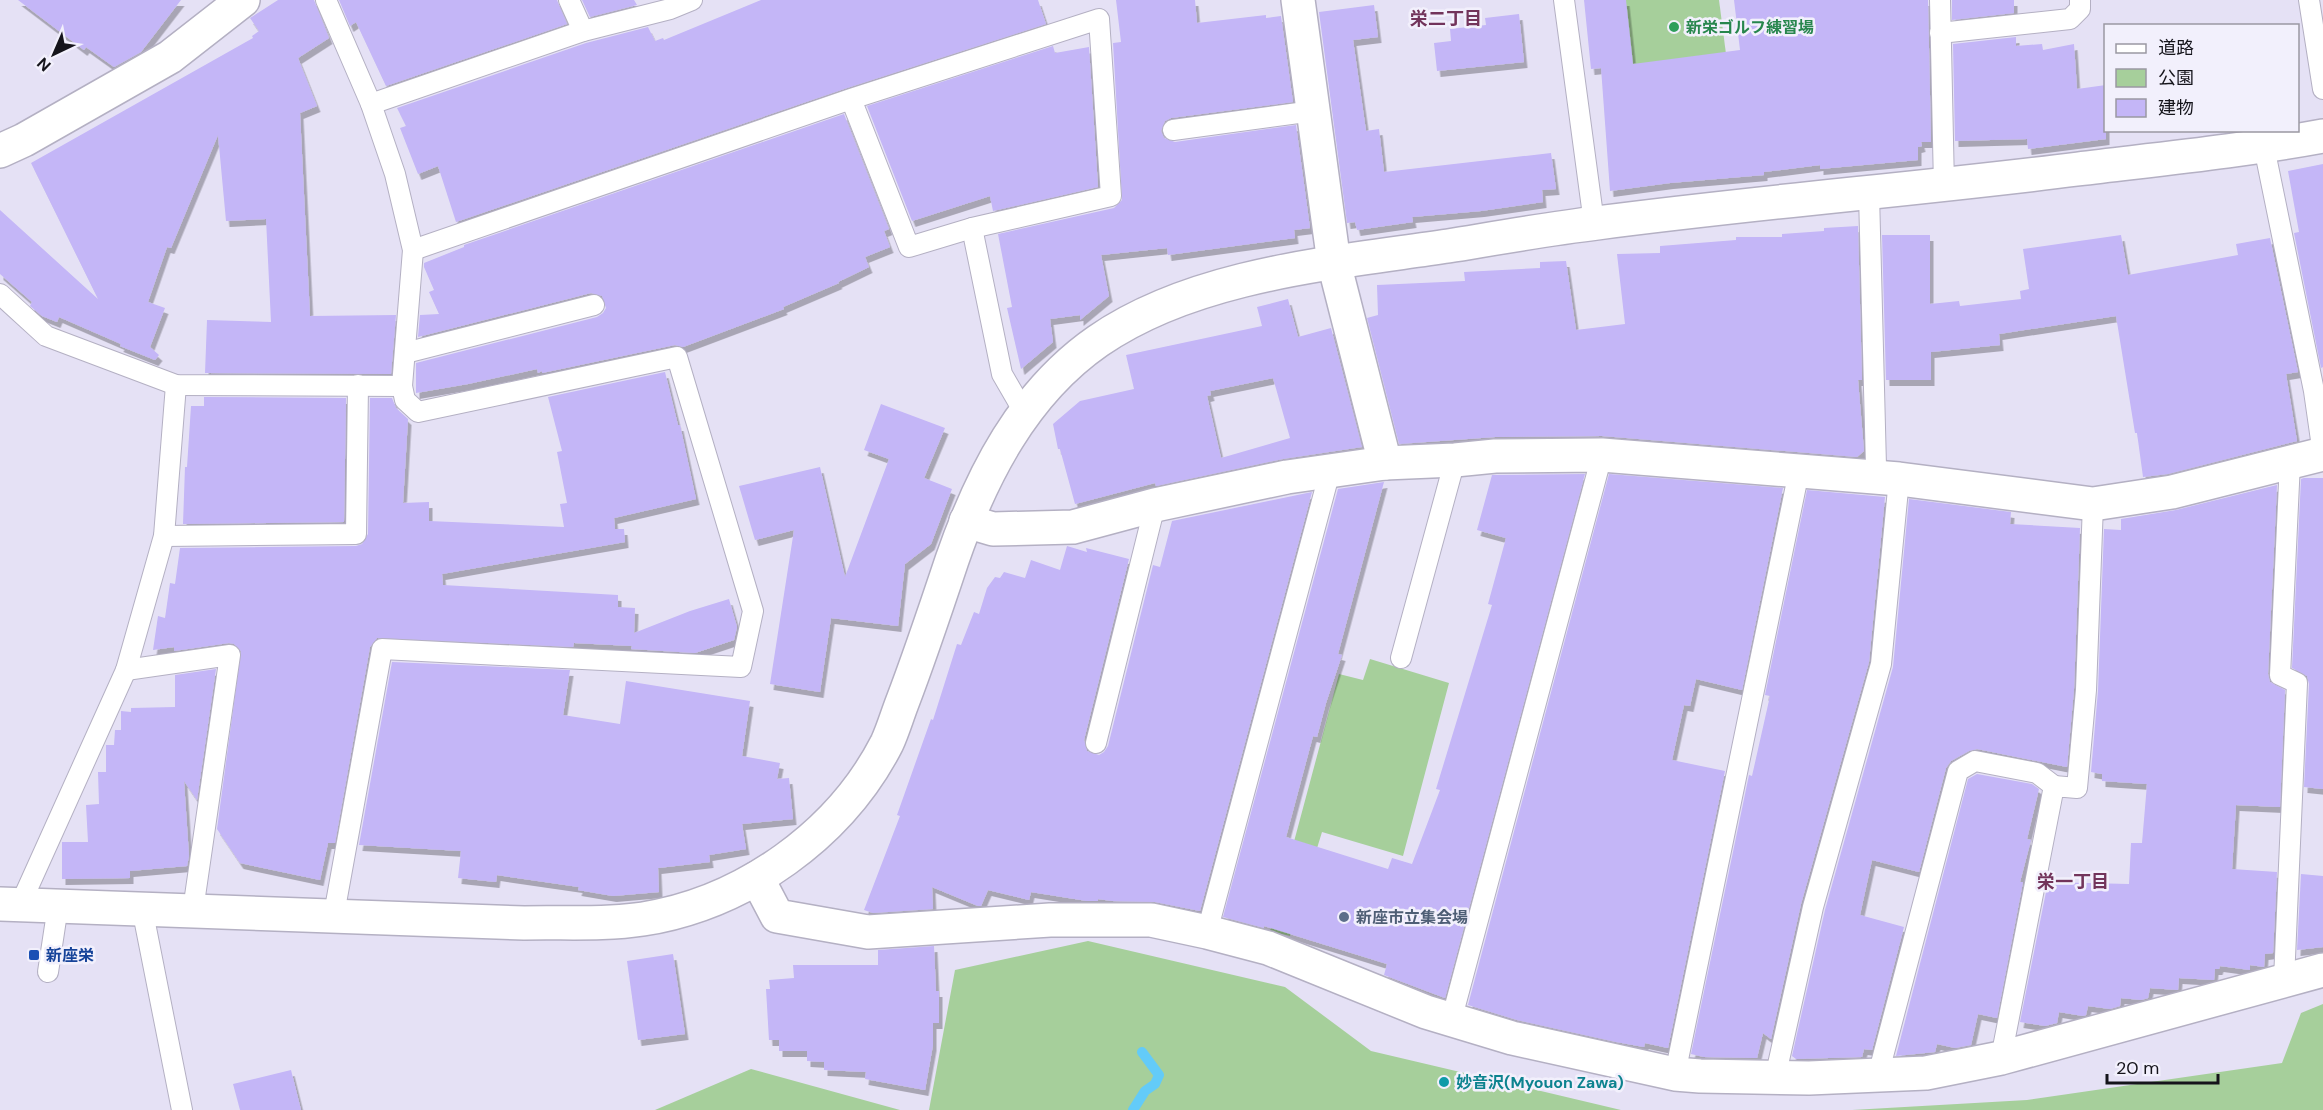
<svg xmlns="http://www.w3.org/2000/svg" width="2323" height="1110" font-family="'DM Sans','Noto Sans JP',sans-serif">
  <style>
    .green { fill: #a6cf9b }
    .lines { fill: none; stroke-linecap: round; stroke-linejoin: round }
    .stream { stroke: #63cbf8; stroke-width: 10 }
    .building { fill: #c4b6f7; fill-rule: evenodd; filter: url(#shadow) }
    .service-casing { stroke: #b4b0c3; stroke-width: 22 }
    .minor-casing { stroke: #b4b0c3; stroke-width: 36 }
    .tertiary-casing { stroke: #b4b0c3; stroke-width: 36 }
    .service { stroke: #fff; stroke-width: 20 }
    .minor { stroke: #fff; stroke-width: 33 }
    .tertiary { stroke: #fff; stroke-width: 33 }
    .leisure-dot { fill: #2e9e5b; stroke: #f2f0fc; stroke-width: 2 }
    .service-dot { fill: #5c6f8a; stroke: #f2f0fc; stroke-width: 2 }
    .transit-dot { fill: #1a4fb4; stroke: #f2f0fc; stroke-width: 2 }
    .culture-dot { fill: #0f9aa8; stroke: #f2f0fc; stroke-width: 2 }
    .labels { text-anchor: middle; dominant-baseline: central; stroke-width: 5; stroke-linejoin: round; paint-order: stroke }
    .leisure-label { font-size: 16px; font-weight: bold; fill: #27864d; stroke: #f2f0fc; text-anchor: start }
    .service-label { font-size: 16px; font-weight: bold; fill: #4e5e75; stroke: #f2f0fc; text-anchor: start }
    .transit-label { font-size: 16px; font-weight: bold; fill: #164399; stroke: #f2f0fc; text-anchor: start }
    .culture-label { font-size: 16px; font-weight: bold; fill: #0d838f; stroke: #f2f0fc; text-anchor: start }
    .neighbourhood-label { font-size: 18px; font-weight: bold; fill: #72345b; stroke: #f2f0fc }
  </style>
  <defs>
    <filter id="shadow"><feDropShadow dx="3.5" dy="6" stdDeviation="0" flood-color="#0004"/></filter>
  </defs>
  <rect width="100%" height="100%" fill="#e5e1f5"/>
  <g class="green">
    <polygon points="1623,0 1719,0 1726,54 1630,65"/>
    <polygon points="1370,659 1449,683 1403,856 1322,832 1290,936 1270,931 1339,674 1363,680"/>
    <polygon points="1088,941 1285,987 1371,1051 1621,1110 929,1110 955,970"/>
    <polygon points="2323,1004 2323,1110 1852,1110 2027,1100 2282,1063 2301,1013"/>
    <polygon points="751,1069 900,1110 655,1110"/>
  </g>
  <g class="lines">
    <polyline class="stream" points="1133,1110 1145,1091 1155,1084 1159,1075 1142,1052"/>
  </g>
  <g class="building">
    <polygon points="18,0 181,0 141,52 114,67 86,47 84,50"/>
    <polygon points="278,0 314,0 329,38 298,58 317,106 300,113 310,316 396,315 391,374 205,373 207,320 271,322 266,219 226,221 218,135 171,248 167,247 148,302 165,308 150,347 159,355 155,360 120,346 121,344 59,317 57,322 42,316 30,306 32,302 0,274 0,210 98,299 31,163 253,38 252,36 259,31 250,18"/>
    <polygon points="339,0 557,0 567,24 386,86 356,22 350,26"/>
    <polygon points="582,0 634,0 637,5 590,17"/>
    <polygon points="761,0 1038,0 1046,24 847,88 456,222 438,166 418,174 400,128 406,126 397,108 586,43 648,27 655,41 663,38 664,40"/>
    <polygon points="1116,0 1195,0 1197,23 1266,15 1266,18 1281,16 1293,102 1171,118 1165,121 1161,131 1164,138 1175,142 1296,125 1310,228 1294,230 1295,238 1168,255 1167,248 1101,255 1109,296 1080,320 1080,315 1050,319 1053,342 1021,369 1007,308 1012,307 998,234 1114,208 1122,200 1113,43 1121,42"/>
    <polygon points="1584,0 1626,0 1633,64 1740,50 1734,0 1928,0 1931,142 1921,142 1922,146 1918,147 1918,160 1820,169 1820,165 1764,172 1764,175 1670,183 1610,191 1601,68 1591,69"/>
    <polygon points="1952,0 2014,0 2014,13 1952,20"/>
    <polygon points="1374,5 1378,37 1353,40 1366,131 1379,129 1384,172 1551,153 1556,189 1542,190 1543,202 1481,211 1412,217 1413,222 1357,230 1355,222 1347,223 1319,12"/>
    <polygon points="1519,14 1524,62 1437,71 1434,43 1451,41 1450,29 1486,25 1485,18"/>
    <polygon points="2016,37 2016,46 2042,44 2043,50 2074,44 2077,89 2106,85 2106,139 2028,149 2027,139 1955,141 1953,44"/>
    <polygon points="1053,46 1055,53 1089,47 1098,187 993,211 990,196 912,221 867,106"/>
    <polygon points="844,114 889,229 884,231 890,247 865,257 869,267 838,282 839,283 783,307 784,309 683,347 675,345 542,373 542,371 538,373 537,369 468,384 416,393 416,363 597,317 603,313 606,308 602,296 591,293 418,337 420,315 439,314 429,292 434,290 424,267 424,263 464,247 464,245"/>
    <polygon points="2323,164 2323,367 2321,368 2294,233 2299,232 2288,171"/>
    <polygon points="1858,226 1862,380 1858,380 1864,451 1857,457 1602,436 1495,437 1399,444 1367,318 1378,315 1377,285 1465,281 1464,272 1540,268 1540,262 1566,261 1576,330 1625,324 1617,254 1660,253 1660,246 1736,240 1736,237 1782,237 1782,234 1824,231 1824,228"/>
    <polygon points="1882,235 1930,235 1930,304 1959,301 1960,306 2021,299 2020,291 2029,289 2023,249 2121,235 2128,275 2238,255 2236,244 2270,238 2298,372 2286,374 2297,441 2168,474 2143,477 2137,433 2135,433 2116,316 1999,334 2000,345 1931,352 1931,380 1886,380"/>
    <path d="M1288,299l10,38 33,-9 31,119 -79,12 -127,27 -1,-3 -80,21 -15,-55h-2l-5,-25 27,-23 54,-12 -8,-34 136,-29 -5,-19zM1273,378l17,60 -69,20 -14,-62 4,-1 -1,-4z"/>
    <polygon points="665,372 678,425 680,425 696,499 614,518 615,529 624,529 625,542 442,574 443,585 618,595 618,607 635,608 634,633 690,611 729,599 737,627 734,640 695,653 631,649 632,646 574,643 573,647 377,638 370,647 335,843 328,843 320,880 240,863 217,829 241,651 234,644 229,643 174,651 174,647 153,650 158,616 165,618 170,583 175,584 180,548 356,546 362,544 368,534 370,398 392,398 396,408 408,419 403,503 429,502 429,521 564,527 560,504 567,503 557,452 562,451 548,397"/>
    <polygon points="204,397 346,398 344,522 183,524 185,467 187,467 191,406 204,406"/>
    <polygon points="881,404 945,428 924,478 952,489 931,544 905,564 898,626 831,618 820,692 770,684 794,530 755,540 739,486 820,467 845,577 889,459 864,450"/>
    <polygon points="1585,474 1445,998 1384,975 1387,964 1264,926 1264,928 1223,917 1338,489 1384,482 1338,654 1342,655 1326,703 1317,737 1313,736 1286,837 1388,869 1392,858 1412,864 1440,790 1436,789 1492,605 1488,604 1506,538 1477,530 1492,475"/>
    <polygon points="1609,474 1783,488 1742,690 1696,679 1690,706 1684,705 1672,760 1725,771 1668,1048 1645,1043 1644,1047 1616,1042 1517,1020 1468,1005"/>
    <polygon points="2304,478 2323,478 2323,789 2304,787 2309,684 2307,676 2292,668 2301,479"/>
    <polygon points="2277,485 2268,674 2270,682 2285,690 2280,807 2236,805 2232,869 2277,872 2273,953 2265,954 2264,967 2250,965 2250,970 2220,966 2219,969 2215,969 2214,980 2179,978 2178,990 2150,988 2148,998 2141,1000 2121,998 2120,1006 2110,1009 2088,1006 2086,1015 2083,1016 2059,1012 2057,1023 2045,1026 2020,1022 2048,882 2129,884 2131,843 2142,843 2147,784 2102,781 2102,774 2091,772 2098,691 2104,529 2121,530 2121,519 2176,510"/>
    <polygon points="1807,490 1885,497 1869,662 1801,904 1771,1039 1763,1033 1757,1058 1704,1057 1691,1054 1749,775 1752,776 1770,696 1765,695"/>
    <polygon points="1312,492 1200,911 1155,902 1112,901 1098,899 1098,901 1087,901 1031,892 1029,900 988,890 981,906 978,906 932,887 933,909 873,913 864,910 900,816 897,815 931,719 933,720 957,644 961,645 974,612 979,614 987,588 995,577 1000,578 1004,572 1025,578 1031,560 1060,570 1067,546 1087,552 1086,548 1129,559 1084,740 1087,751 1099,755 1104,752 1108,746 1153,565 1160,567 1172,521"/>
    <polygon points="1909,499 2011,512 2010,524 2080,528 2074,689 2067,767 1977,749 1969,751 1951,761 1946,768 1919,872 1872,860 1860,915 1904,927 1872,1050 1864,1049 1862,1057 1796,1059 1792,1056 1825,910 1893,667"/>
    <polygon points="392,662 570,670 563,715 620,724 626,681 750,701 742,756 780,763 777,779 789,778 793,819 742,824 746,849 709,855 710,862 658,868 659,892 613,896 578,890 579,887 497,875 496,882 458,878 461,851 359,845"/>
    <polygon points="216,669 197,800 184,781 189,856 187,866 130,871 130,878 62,879 62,842 88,842 86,805 99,804 98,772 106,772 106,745 114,745 115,730 121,730 121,711 131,712 131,708 175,707 175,675"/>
    <polygon points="1977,774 2032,784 2039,789 2027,839 2031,840 2020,882 2023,882 1997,1018 1978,1014 1971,1045 1955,1048 1937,1044 1935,1052 1896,1056 1968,779"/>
    <polygon points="2301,874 2323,876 2323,947 2297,950"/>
    <polygon points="934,946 936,991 939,991 939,1023 933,1023 933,1045 925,1090 865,1079 866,1072 824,1070 824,1062 807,1061 807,1051 779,1051 779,1040 769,1040 766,989 770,989 769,980 794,978 793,965 878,965 878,950"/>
    <polygon points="673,954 685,1034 638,1040 627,961"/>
    <polygon points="291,1070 301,1110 240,1110 233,1084"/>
  </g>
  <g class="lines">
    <g class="service-casing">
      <g id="service">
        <polyline points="569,0 583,31"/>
        <polyline points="1564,0 1594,223"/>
        <polyline points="1940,0 1944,186"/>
        <polyline points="2309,0 2323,89"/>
        <polyline points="1940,33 2070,19 2080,9 2080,0"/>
        <polyline points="371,104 583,31 670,9 692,0"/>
        <polyline points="1173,130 1313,111"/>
        <polyline points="2264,147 2314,391 2323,454"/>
        <polyline points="1869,194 1876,466 1874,477"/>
        <polyline points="972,228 1002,374 1024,412"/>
        <polyline points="413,250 851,99 1099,19 1111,196 972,228 909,247 851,99"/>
        <polyline points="0,294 46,336 176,385 402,386 413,250 395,174 371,104 326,0"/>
        <polyline points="405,353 594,305"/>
        <polyline points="164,536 356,534 358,385"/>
        <polyline points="1401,658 1455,460"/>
        <polyline points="126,670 230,655 193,910"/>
        <polyline points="1096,743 1155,505"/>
        <polyline points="20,905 126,670 164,536 176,385"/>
        <polyline points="142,908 182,1110"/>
        <polyline points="334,914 382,649 741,667 753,611 677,357 418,412 405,400 402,386"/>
        <polyline points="1207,932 1330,471"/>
        <polyline points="48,972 58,906"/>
        <polyline points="2284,980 2297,683 2280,675 2290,462"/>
        <polyline points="1451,1021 1602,455"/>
        <polyline points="2001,1058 2054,786 2077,788 2086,690 2093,504"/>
        <polyline points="1675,1074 1799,471"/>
        <polyline points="1878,1075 1958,771 1975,761 2037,773 2054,786"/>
        <polyline points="1775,1078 1813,907 1881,664 1899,479"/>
      </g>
    </g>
    <g class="minor-casing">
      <g id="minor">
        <polyline points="1298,0 1334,263 1385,463"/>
        <polyline points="0,151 24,140 170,57 243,0"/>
        <polyline points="966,521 993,529 1073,527 1155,505 1287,477 1385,463 1455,460 1495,456 1602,455 1899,479 2093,504 2172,492 2323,454"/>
        <polyline points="757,878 777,916 868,932 1050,920 1151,920 1207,932 1268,948 1426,1012 1512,1038 1675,1074 1700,1076 1809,1078 1926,1073 2001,1058 2323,970"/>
      </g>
    </g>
    <g class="tertiary-casing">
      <path id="tertiary" d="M0,904l524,19c39,-1 80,2 119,-4 101,-16 197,-84 244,-176 6,-13 10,-27 15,-40 18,-47 34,-95 50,-143 29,-84 71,-167 146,-219 97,-67 236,-78 350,-95 49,-8 99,-17 149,-23 160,-21 321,-34 481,-54 82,-10 164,-18 245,-33"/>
    </g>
    <use href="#service" class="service"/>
    <use href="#minor" class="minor"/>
    <use href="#tertiary" class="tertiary"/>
  </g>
  <circle class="leisure-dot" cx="1674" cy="27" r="6"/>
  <circle class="service-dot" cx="1344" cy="917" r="6"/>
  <rect class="transit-dot" x="28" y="949" width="12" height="12" rx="3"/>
  <circle class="culture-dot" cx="1444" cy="1082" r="6"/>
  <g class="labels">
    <g class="leisure-label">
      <text x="1686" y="27">新栄ゴルフ練習場</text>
    </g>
    <g class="service-label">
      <text x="1356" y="917">新座市立集会場</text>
    </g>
    <g class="transit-label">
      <text x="46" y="955">新座栄</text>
    </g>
    <g class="culture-label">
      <text x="1456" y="1082">妙音沢(Myouon Zawa)</text>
    </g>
    <g class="neighbourhood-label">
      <text x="1446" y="19">栄二丁目</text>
      <text x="2073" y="882">栄一丁目</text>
    </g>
  </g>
  <rect x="2104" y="24" width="195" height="108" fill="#f2f0fc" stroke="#9a98a2" stroke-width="1.5"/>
  <rect x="2116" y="44" width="30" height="9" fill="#ffffff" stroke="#9a98a2" stroke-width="1.5"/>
  <text x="2158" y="54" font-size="18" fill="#15141b">道路</text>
  <rect x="2116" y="69" width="30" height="18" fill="#a6cf9b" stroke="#9a98a2" stroke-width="1.5"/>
  <text x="2158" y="84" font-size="18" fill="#15141b">公園</text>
  <rect x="2116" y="99" width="30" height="18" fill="#c4b6f7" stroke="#9a98a2" stroke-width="1.5"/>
  <text x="2158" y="114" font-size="18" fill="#15141b">建物</text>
  <g transform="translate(54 54) rotate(224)" stroke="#f2f0fc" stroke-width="4.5" paint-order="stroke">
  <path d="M0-4.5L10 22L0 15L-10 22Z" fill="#15141b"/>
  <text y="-9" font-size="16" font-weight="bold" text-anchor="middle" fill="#15141b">N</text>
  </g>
  <path d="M2107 1074v9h111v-9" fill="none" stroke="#15141b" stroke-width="3"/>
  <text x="2116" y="1074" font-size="18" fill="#15141b" stroke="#f2f0fc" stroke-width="4.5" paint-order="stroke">20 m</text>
</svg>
